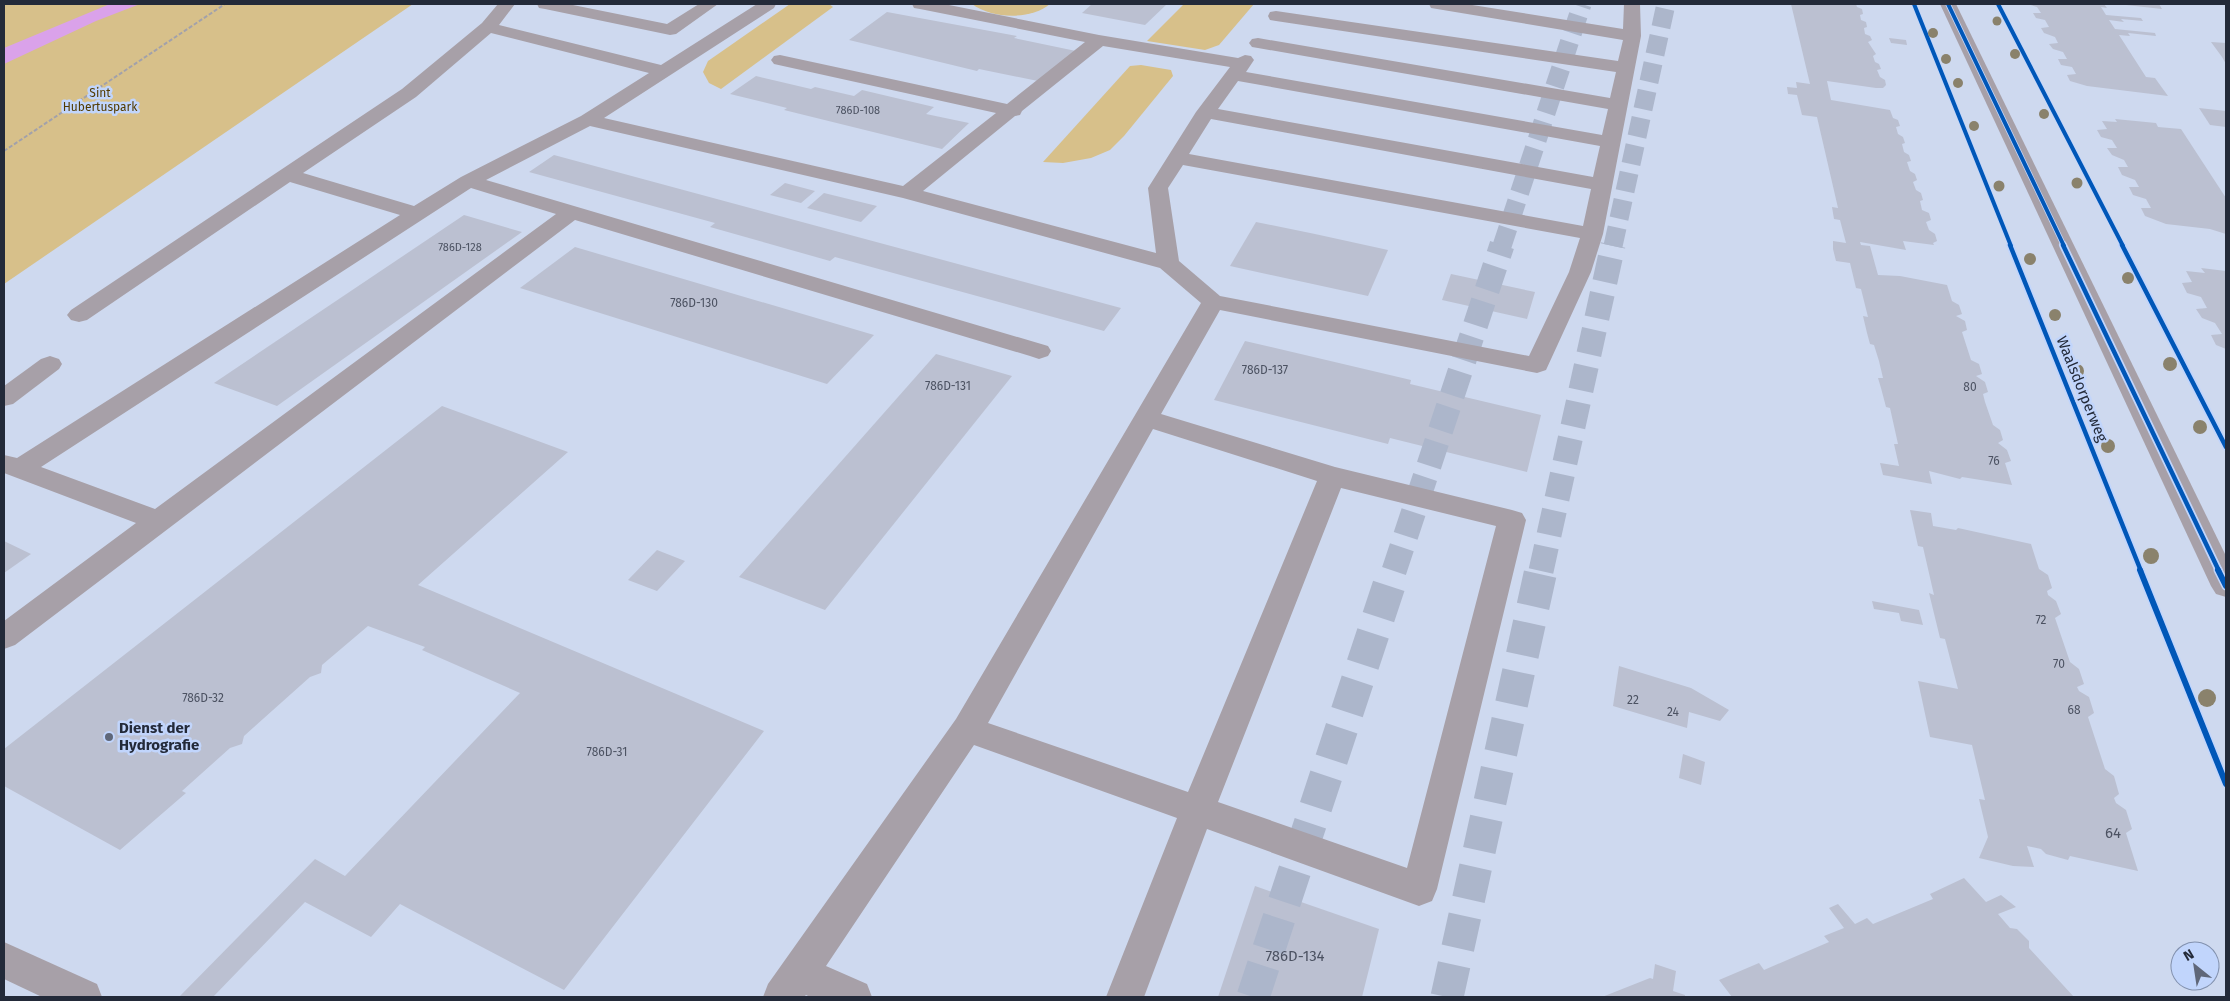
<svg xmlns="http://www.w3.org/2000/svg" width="2230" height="1001" font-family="'Fira Sans',sans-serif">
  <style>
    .green { fill: #d7c08a }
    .water { fill: #daa2ea }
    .building { fill: #bbc0d1 }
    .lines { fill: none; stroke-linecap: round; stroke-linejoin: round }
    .major-tunnel-far2 { stroke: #acb6cb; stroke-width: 19; stroke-dasharray: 19 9; stroke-linecap: butt }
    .major-tunnel-far1 { stroke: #acb6cb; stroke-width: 25; stroke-dasharray: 25 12; stroke-linecap: butt }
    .major-tunnel { stroke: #acb6cb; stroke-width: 33; stroke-dasharray: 33 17; stroke-linecap: butt }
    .path { stroke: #a2a1ab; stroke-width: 2; stroke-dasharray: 4 2; stroke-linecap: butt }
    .minor { fill: #a7a0a8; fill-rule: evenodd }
    .cycleway-far2-casing { stroke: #c1d5fc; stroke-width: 5.5 }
    .cycleway-far1-casing { stroke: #c1d5fc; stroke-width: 8 }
    .cycleway-casing { stroke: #c1d5fc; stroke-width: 9 }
    .cycleway-far2 { stroke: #0057b8; stroke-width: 4 }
    .cycleway-far1 { stroke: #0057b8; stroke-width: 4.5 }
    .cycleway { stroke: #0057b8; stroke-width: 6 }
    .tree { fill: #8a826c }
    .poi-dot { fill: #5f6779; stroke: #c1d5fc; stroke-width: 2 }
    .labels { text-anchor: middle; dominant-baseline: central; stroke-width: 5; stroke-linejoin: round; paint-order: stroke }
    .far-number-label { font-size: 11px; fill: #4c5262 }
    .far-park-label { font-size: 12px; fill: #523b01; stroke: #c1d5fc }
    .number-label { font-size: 12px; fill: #4c5262 }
    .street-label { font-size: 15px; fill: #232a39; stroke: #c1d5fc }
    .poi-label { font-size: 15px; font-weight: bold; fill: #232a39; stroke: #c1d5fc; text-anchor: start }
    .near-number-label { font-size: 15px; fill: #4c5262 }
  </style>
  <rect width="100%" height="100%" fill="#ced9ef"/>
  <g class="green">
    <polygon points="4,4 413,4 4,284"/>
    <polygon points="790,4 829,4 833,7 721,89 709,83 703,72 708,61"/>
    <path d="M972,4h78c-19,16 -58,15 -78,0z"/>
    <polygon points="1184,4 1254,4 1219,45 1205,50 1147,41"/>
    <polygon points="1141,65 1171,70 1173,76 1124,136 1110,150 1091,158 1063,163 1043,162 1130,66"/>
  </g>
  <polygon class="water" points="110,4 140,4 96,21 4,64 4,48"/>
  <g class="building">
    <polygon points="1092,4 1167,4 1145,25 1082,13"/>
    <polygon points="1791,4 1856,4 1857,7 1862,9 1863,14 1860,15 1861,20 1866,22 1867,27 1864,28 1865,34 1870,36 1872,40 1868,42 1876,54 1873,56 1875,62 1879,64 1881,69 1877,70 1880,77 1885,80 1886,85 1883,88 1876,88 1827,81 1831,100 1890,110 1893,118 1898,120 1900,126 1896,127 1898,134 1903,137 1905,143 1902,144 1904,152 1909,155 1911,161 1907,162 1910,171 1915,174 1917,180 1913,182 1916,190 1921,193 1923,200 1920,201 1922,210 1929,213 1931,220 1926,222 1929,230 1935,234 1937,241 1933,243 1934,245 1903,241 1906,250 1860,242 1861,245 1870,246 1878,275 1900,276 1947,285 1952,301 1959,305 1962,314 1956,316 1965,321 1967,330 1962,332 1971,360 1979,364 1982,374 1976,376 1985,382 1988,392 1983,394 1985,402 1993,425 2000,430 2003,440 1998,443 2007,450 2011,461 2005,463 2012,485 1962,477 1960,479 1929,471 1932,484 1883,475 1880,463 1899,466 1894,444 1898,444 1890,408 1886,407 1881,388 1878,378 1883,378 1879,361 1874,345 1870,344 1867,333 1863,316 1868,317 1861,289 1856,288 1850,263 1836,261 1833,249 1833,241 1846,243 1840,220 1834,219 1832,207 1838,208 1817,117 1802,115 1797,95 1788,94 1787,87 1797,88 1796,82 1810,84"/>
    <polygon points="2027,4 2104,4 2107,8 2101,7 2106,15 2141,18 2143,21 2121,19 2124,22 2109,20 2115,29 2155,33 2156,36 2128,33 2130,36 2119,35 2146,77 2155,78 2168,96 2087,86 2070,81 2067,75 2076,74 2072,67 2061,65 2058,59 2067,59 2063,52 2053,49 2049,44 2058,43 2055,37 2044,33 2041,28 2049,27 2045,20 2036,18 2033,13 2041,13 2037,7"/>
    <polygon points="2126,4 2159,4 2162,9 2126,5"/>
    <polygon points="887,12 1017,36 1014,38 1076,51 1043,82 979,69 977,71 849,40"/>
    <polygon points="1889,38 1906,40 1907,45 1891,43"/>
    <polygon points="2211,42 2226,43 2226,64 2222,57"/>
    <polygon points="756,76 811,89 815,87 854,96 862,90 934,107 926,114 969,123 942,149 784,110 787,108 730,94"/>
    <polygon points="2199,108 2226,111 2226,127 2210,125"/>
    <polygon points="2115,119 2156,123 2158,127 2181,129 2226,198 2226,234 2210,229 2166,224 2145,216 2141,208 2151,208 2146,199 2133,195 2129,187 2139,187 2135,180 2122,175 2118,167 2128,167 2124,160 2112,155 2107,148 2117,148 2112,140 2101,137 2097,130 2107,129 2102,121 2117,122"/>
    <polygon points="554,155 1121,308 1104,331 835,257 830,261 710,227 715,223 529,172"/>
    <polygon points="785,183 815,191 801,203 770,195"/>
    <polygon points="824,193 877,206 861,222 807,208"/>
    <polygon points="464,215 522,232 277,406 214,383"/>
    <polygon points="1256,222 1315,234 1388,250 1368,296 1230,266"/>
    <polygon points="575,247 874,335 827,384 520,288"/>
    <polygon points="2201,268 2226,271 2226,349 2216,345 2211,335 2222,334 2215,323 2202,318 2196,309 2207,308 2201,297 2187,293 2182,283 2192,282 2186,271 2205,273"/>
    <polygon points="1451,274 1535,292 1527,319 1442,300"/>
    <polygon points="1245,341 1411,380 1410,384 1541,415 1527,472 1390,438 1388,444 1214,400"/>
    <polygon points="936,354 1012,376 825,610 739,577"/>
    <polygon points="442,406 568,452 418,585 764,731 564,990 400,904 371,937 305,902 213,997 179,997 315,859 345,876 520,693 422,650 425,647 368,626 322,665 321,673 310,677 244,736 242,744 230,748 182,791 186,793 120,850 4,786 4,749"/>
    <polygon points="1910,510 1931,513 1933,526 1956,530 1958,528 2031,544 2039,569 2048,575 2052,588 2047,591 2048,595 2056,601 2061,614 2055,618 2070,662 2079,669 2084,684 2077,687 2079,691 2089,697 2094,713 2088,717 2105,769 2114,776 2119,794 2114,798 2116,803 2126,810 2132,829 2126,833 2138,871 2070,856 2068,860 2046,854 2041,849 2027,846 2034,867 2013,866 1979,858 1988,837 1979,799 1985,800 1972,745 1930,737 1918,681 1958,689 1945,639 1940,638 1929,593 1934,595 1923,547 1918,546"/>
    <polygon points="4,541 31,554 4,573"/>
    <polygon points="657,550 685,561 657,591 628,580"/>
    <polygon points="1872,601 1919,610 1923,625 1901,621 1899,613 1874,609"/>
    <polygon points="1619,666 1691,688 1729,710 1720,721 1689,712 1687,728 1613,706"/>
    <polygon points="1683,754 1705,762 1701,785 1679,778"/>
    <polygon points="1964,878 1986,902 2001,895 2016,907 1998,914 2010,928 2017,929 2029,941 2029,948 2074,997 1732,997 1719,980 1759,963 1764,970 1829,942 1824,936 1844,928 1829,908 1838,904 1855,924 1867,918 1873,924 1933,899 1930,894"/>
    <polygon points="1255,886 1379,929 1362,997 1218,997"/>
    <polygon points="1655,964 1676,971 1673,991 1685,995 1685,997 1602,997 1650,978 1653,979"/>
  </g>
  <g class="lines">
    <g class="major-tunnel-far2">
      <polyline points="1502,246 1582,4"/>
      <polyline points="1613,246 1666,4"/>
    </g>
    <g class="major-tunnel-far1">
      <polyline points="1394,571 1502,245"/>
      <polyline points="1541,571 1613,245"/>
    </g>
    <g class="major-tunnel">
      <polyline points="1253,997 1394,570"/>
      <polyline points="1447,997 1541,570"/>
    </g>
    <polyline class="path" points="4,151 225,4"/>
    <g class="minor">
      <path d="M498,4h17l-16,21 162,40 96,-61h19l-2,4 -170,110 299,68 93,-73 -222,-49 -3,-4 3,-4 6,-1 227,49 78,-62 -165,-33 -6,-1 -2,-4h32l155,31 139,23 7,-3 6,1 3,4 -8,12 356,63 6,-26 -350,-61 -6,-1 -3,-4 3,-4 6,-1 352,60 6,-26 -340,-51 -6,-1 -2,-4 2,-4 6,-1 342,50 5,-21 -192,-32 -2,-4h37l157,25 1,-25h16l1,32 -38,198 -12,38 -45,98 -9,3 -317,-63 -59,104 174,53 177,43 10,3 4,7 -89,369 -5,12 -13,5 -212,-77 -63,168h-38l71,-179 -203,-73 -148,221 41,18 5,13h-62l-4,-2 -2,2h-41l5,-13 188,-265 245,-416 -41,-35 -257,-70 -313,-72 -104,54 562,166 3,5 -3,5 -9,3 -9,-3 -455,-136 -560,425 -11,4v-28l132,-98 -132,-50v-18l13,3 383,-243 -110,-33 -203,138 -8,2 -8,-2 -4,-5 4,-5 331,-221 80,-66zM491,33l158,40 -68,43 -120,61 -47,29 -111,-33 113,-76zM1103,46l127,21 -34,45 -48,76 8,65 -233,-62 92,-75 5,-1 2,-4zM1238,81l362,65 -7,31 -375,-68zM1211,119l380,70 -8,37 -394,-72zM1183,165l397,73 -11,34 -40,84 -309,-60 -41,-35 -11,-73zM471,188l85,26 -401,295 -114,-42zM1153,429l164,52 -129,311 -200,-69zM1341,488l155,38 -89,342 -189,-66z"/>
      <polygon points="537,4 568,4 667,24 699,4 718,4 676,34 670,35 545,9 539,8"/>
      <polygon points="1940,4 1956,4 2226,556 2226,597 2216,594 2211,586"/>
      <polygon points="50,356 59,359 62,364 59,369 13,404 4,406 4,386 41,359"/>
      <polygon points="4,942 97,984 102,997 42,997 4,979"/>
    </g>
    <g class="cycleway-far2-casing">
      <g id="cycleway-far2">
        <polyline points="1914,4 2011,246"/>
        <polyline points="1948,4 2064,246"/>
        <polyline points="1998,4 2123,246"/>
      </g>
    </g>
    <g class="cycleway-far1-casing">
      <g id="cycleway-far1">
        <polyline points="2010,245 2141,571"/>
        <polyline points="2063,245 2219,571"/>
        <polyline points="2122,245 2226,447"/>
      </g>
    </g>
    <g class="cycleway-casing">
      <g id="cycleway">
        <polyline points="2140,570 2226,784"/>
        <polyline points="2218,570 2226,586"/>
      </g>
    </g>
    <use href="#cycleway-far2" class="cycleway-far2"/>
    <use href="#cycleway-far1" class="cycleway-far1"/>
    <use href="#cycleway" class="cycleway"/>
  </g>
  <g class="tree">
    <circle cx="1997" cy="21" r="4.5"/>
    <circle cx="1933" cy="33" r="5"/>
    <circle cx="2015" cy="54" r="5"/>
    <circle cx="1946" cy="59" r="5"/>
    <circle cx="1958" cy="83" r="5"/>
    <circle cx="2044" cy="114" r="5"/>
    <circle cx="1974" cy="126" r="5"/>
    <circle cx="2077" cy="183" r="5.5"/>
    <circle cx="1999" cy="186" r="5.5"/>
    <circle cx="2030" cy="259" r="6"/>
    <circle cx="2128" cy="278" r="6"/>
    <circle cx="2055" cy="315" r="6"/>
    <circle cx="2170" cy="364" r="7"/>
    <circle cx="2077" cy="371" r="7"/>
    <circle cx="2200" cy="427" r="7"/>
    <circle cx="2108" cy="446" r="7"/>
    <circle cx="2151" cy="556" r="8"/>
    <circle cx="2207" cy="698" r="9"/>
  </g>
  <circle class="poi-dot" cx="109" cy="737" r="5"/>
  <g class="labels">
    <g class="far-number-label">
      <text x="858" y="110">786D-108</text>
      <text x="460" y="247">786D-128</text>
    </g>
    <g class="far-park-label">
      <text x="100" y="93">Sint<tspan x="100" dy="14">Hubertuspark</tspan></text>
    </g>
    <g class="number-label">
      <text x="694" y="303">786D-130</text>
      <text x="1265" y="370">786D-137</text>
      <text x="948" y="386">786D-131</text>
      <text x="1970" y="387">80</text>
      <text x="1994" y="461">76</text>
      <text x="2041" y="620">72</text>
      <text x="2059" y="664">70</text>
      <text x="203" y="698">786D-32</text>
      <text x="1633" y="700">22</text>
      <text x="2074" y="710">68</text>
      <text x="1673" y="712">24</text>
      <text x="607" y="752">786D-31</text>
    </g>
    <g class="street-label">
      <text transform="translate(2082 389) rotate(68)">Waalsdorperweg</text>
    </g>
    <g class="poi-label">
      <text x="119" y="728">Dienst der<tspan x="119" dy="17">Hydrografie</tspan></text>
    </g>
    <g class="near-number-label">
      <text x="2113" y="833">64</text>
      <text x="1295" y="956">786D-134</text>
    </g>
  </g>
  <rect width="2230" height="1001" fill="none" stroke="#232a39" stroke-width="10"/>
  <g transform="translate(2195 966) rotate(330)"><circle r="24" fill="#c1d5fc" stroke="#8291ae"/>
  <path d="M0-4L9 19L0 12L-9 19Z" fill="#5f6779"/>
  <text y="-8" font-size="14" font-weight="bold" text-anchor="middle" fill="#232a39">N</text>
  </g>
</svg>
